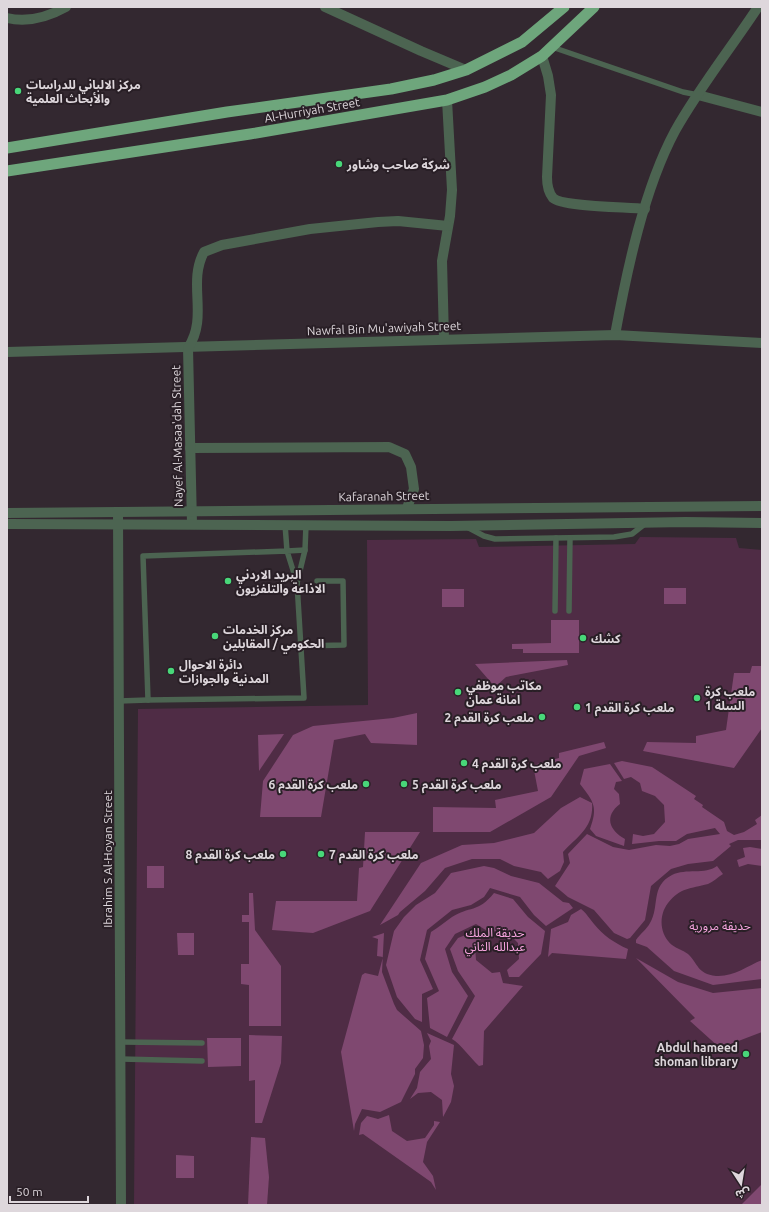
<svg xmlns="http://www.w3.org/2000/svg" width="769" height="1212" font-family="Ubuntu,'Noto Sans Arabic',sans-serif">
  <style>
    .green { fill: #4f2c45 }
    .forest { fill: #7f4870 }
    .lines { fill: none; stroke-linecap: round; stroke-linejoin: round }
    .service { stroke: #4c6451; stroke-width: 5.5 }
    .minor { stroke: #4c6451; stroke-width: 10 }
    .tertiary { stroke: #4c6451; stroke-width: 10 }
    .trunk { stroke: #6ea67c; stroke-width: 11 }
    .poi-dot { fill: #48d779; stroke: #291f26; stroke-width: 1.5 }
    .labels { text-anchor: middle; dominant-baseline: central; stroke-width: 4; stroke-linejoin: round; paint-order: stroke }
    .poi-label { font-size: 12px; font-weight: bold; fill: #ded7dc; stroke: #291f26; text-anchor: start }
    .street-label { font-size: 12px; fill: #ded7dc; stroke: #291f26 }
    .park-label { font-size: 12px; fill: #f9a6e1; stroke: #291f26 }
  </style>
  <rect width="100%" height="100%" fill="#332830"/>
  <polygon class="green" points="640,537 736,538 739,548 762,550 762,1205 134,1205 138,709 368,705 367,540 476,539 479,547 635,544"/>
  <g class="forest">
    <rect x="664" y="588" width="22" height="16"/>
    <rect x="442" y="589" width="22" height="18"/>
    <polygon points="551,620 579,620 579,653 523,653 523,649 512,649 512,644 551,643"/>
    <polygon points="567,660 568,665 506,677 495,687 475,664"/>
    <polygon points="752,666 762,666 762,728 734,768 643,751 647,742 696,743 696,736 726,730 734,673 750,673"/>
    <polygon points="417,713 417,745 371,743 365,734 334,740 321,817 260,817 263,781 293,735 313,726 393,718"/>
    <polygon points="284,734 259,771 258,735"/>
    <polygon points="604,742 606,748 579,756 551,797 490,832 433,832 433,807 496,808 495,800 538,791 533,765 559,758 559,753"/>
    <polygon points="622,761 652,767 696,796 694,799 703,805 702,807 724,822 727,831 734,835 744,832 757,824 755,820 762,815 762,840 738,840 729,844 731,846 713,861 688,864 671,869 651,886 645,920 630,938 627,939 614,933 594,910 568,897 555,886 570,863 568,854 587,834 613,847 629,850 656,845 670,846 679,844 688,839 720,834 715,828 687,834 676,841 659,841 632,844 633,834 643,836 654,834 665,822 664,805 655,796 642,791 640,783 631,777 624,779 614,763"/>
    <path d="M610,764l12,17 -6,1 -2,7 5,5 1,10c-16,12 -11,26 5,35l-1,7 -28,-10 -6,-7c8,-22 4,-27 -10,-45l4,-15z"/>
    <path d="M580,797l12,6c2,24 -14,33 -29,49l1,10 -4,9 -12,8 -7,-7 -27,-6 -14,-7h-28l-27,9 -20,23 -25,21 -2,3 -18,10 41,-62 41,-18 32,-2 40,-10 27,-25z"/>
    <polygon points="365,832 420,832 370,911 313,933 272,930 276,901 357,901 359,868 363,867"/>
    <polygon points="750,847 762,849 762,866 748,864 739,867 737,860 745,857 743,848"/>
    <rect x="147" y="866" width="17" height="22"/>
    <polygon points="484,866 494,868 511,876 539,883 563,902 569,903 573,908 546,926 534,915 520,897 490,888 484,897 471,905 452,910 427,930 420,960 433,989 422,994 422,1022 415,1019 397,997 386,965 394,931 404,917 416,905 435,893 451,873"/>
    <path d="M717,866l6,8c-5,3 -10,8 -15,10 -18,5 -27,3 -40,19 -10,13 -8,32 4,42 5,4 11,5 16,9 10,9 9,20 28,22 18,1 31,-10 46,-16v19l-49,6 -39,-14 -27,-24 -11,-4v-3c4,-6 11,-11 14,-17 10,-16 0,-37 22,-48 14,-7 33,0 45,-9z"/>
    <polygon points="249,893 253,893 255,930 281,966 281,1026 249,1026 249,985 241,984 241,964 249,964 249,922 242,922 242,915 249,915"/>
    <path d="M494,893l19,6 15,18 17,14 -4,23 -22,23h-10l-2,-7 12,-11 -1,-16 -13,-13 -16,2 -13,-8 -21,10 -10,15 7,23 16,24 -21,41 -17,-9 -3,-30 12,-7 -14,-32 6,-27c8,-5 14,-10 21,-15 17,-11 26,-4 42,-24z"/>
    <path d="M581,909c6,5 8,9 13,15 9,11 20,19 34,25l-2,10 -74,-6 -4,4 3,-28 17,-7 3,-7z"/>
    <path d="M478,930l6,6 -9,10 1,14 16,13 8,-1 3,11 20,3 -39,45 -1,34 -4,1c-9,-8 -18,-22 -27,-27l23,-43 -17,-25 -8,-22 8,-11z"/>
    <polygon points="177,933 194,933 194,955 178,955"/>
    <polygon points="384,933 382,972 394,1004 397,1010 421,1031 424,1045 423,1058 415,1069 415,1074 401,1102 380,1112 362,1109 355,1124 354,1131 341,1052 362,975 365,973 378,976 383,957 377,956 378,939 372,937"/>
    <polygon points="636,958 678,982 713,993 762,988 762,1032 720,1048 690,1021 695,1018"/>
    <polygon points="427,1033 454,1045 451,1074 454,1086 451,1102 443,1117 442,1100 431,1092 418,1093 410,1099 417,1088 420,1072 431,1059 429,1046 431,1041"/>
    <polygon points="249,1035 282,1036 281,1063 262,1123 255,1123 255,1080 249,1081"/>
    <polygon points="207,1038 241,1038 241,1066 208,1067"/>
    <polygon points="389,1115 392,1131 407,1141 425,1138 434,1125 434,1121 440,1122 427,1142 423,1162 433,1176 436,1190 431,1182 363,1134 359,1135 361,1123 367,1116 378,1119"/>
    <polygon points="251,1137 265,1138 269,1177 267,1205 248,1205"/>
    <polygon points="176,1155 194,1156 194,1178 176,1178"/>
    <polygon points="762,1184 762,1205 741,1205"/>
  </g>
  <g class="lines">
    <g class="service">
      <polyline points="552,47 683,92 698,95"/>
      <polyline points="285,524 287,551 297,583 304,698 148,700 143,556 287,551 305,550"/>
      <polyline points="467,527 484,536 495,539 614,537 632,534 646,523"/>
      <polyline points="297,583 305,550 306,525"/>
      <polyline points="555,611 556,538"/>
      <polyline points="569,611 570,538"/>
      <polyline points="301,646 344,645 343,581 317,581"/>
      <polyline points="119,701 148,700"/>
      <polyline points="121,1042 202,1043"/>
      <polyline points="121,1059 202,1061"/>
    </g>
    <g class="minor">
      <polyline points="325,7 421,51 466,70"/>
      <path d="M7,18c21,5 41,-1 59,-11"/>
      <path d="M542,56l6,20 3,19 -4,82c0,8 1,15 6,21 9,9 76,9 92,11"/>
      <polyline points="698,95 762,112"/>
      <path d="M615,335c12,-65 29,-146 60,-204 24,-43 56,-83 83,-124"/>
      <polyline points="444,339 442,261 450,216 452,190 447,100"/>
      <polyline points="7,352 615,335 762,343"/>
      <polyline points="190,448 389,447 405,454 411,467 414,489 407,508"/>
      <polyline points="118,513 121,1205"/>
      <path d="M192,524l-4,-176c21,-32 -1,-64 16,-96l18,-7 88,-16 68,-7 20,-1 50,5"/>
    </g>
    <g class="tertiary">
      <polyline points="7,513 762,506"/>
      <polyline points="7,524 451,526 686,522 762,523"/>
    </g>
    <g class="trunk">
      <polyline points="7,148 227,112 391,89 434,80 466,70 522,42 564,7"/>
      <polyline points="7,171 250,134 447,100 485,87 511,75 542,56 594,7"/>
    </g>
  </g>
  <g class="poi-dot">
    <circle cx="18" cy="91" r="4"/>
    <circle cx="339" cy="164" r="4"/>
    <circle cx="228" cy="581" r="4"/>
    <circle cx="215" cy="636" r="4"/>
    <circle cx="583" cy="638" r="4"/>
    <circle cx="171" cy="671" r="4"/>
    <circle cx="458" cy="692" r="4"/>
    <circle cx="697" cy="698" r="4"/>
    <circle cx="577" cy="707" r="4"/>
    <circle cx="542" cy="717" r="4"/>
    <circle cx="464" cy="763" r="4"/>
    <circle cx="366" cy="784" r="4"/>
    <circle cx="404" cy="784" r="4"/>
    <circle cx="283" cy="854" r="4"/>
    <circle cx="321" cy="854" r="4"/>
    <circle cx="746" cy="1054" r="4"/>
  </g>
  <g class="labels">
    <g class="poi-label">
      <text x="26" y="84">مركز الالباني للدراسات<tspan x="26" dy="14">والأبحاث العلمية</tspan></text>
      <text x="347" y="164">شركة صاحب وشاور</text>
      <text x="236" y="574">البريد الاردني<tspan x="236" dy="14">الاذاعة والتلفزيون</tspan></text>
      <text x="223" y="629">مركز الخدمات<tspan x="223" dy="14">الحكومي / المقابلين</tspan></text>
      <text x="591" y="638">كشك</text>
      <text x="179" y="664">دائرة الاحوال<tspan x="179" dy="14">المدنية والجوازات</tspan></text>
      <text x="466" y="685">مكاتب موظفي<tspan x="466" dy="14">امانة عمان</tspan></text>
      <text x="705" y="691">ملعب كرة<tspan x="705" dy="14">السلة 1</tspan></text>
      <text x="585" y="707">ملعب كرة القدم 1</text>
      <text x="534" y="717" text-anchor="end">ملعب كرة القدم 2</text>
      <text x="472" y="763">ملعب كرة القدم 4</text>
      <text x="358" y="784" text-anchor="end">ملعب كرة القدم 6</text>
      <text x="412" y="784">ملعب كرة القدم 5</text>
      <text x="275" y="854" text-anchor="end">ملعب كرة القدم 8</text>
      <text x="329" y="854">ملعب كرة القدم 7</text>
      <text x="738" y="1047" text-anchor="end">Abdul hameed<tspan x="738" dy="14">shoman library</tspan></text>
    </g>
    <g class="street-label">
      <text transform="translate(312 110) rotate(-10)">Al-Hurriyah Street</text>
      <text transform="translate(384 328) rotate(-2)">Nawfal Bin Mu'awiyah Street</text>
      <text transform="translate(177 436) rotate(-91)">Nayef Al-Masaa'dah Street</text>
      <text transform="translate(384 496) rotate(-1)">Kafaranah Street</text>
      <text transform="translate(107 859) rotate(-90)">Ibrahim S Al-Hoyan Street</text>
    </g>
    <g class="park-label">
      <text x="720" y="925">حديقة مرورية</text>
      <text x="495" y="932">حديقة الملك<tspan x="495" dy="14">عبدالله الثاني</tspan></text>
    </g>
  </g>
  <rect width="769" height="1212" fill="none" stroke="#ded7dc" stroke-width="16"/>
  <g transform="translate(741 1184) rotate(168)" stroke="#291f26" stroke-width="3" paint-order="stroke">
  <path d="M0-3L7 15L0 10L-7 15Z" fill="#ded7dc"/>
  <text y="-6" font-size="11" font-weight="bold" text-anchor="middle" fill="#ded7dc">ش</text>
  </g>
  <path d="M10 1196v6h78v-6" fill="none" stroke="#ded7dc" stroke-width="2"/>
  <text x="16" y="1196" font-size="12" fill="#ded7dc" stroke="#291f26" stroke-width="3" paint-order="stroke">50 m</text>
</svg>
